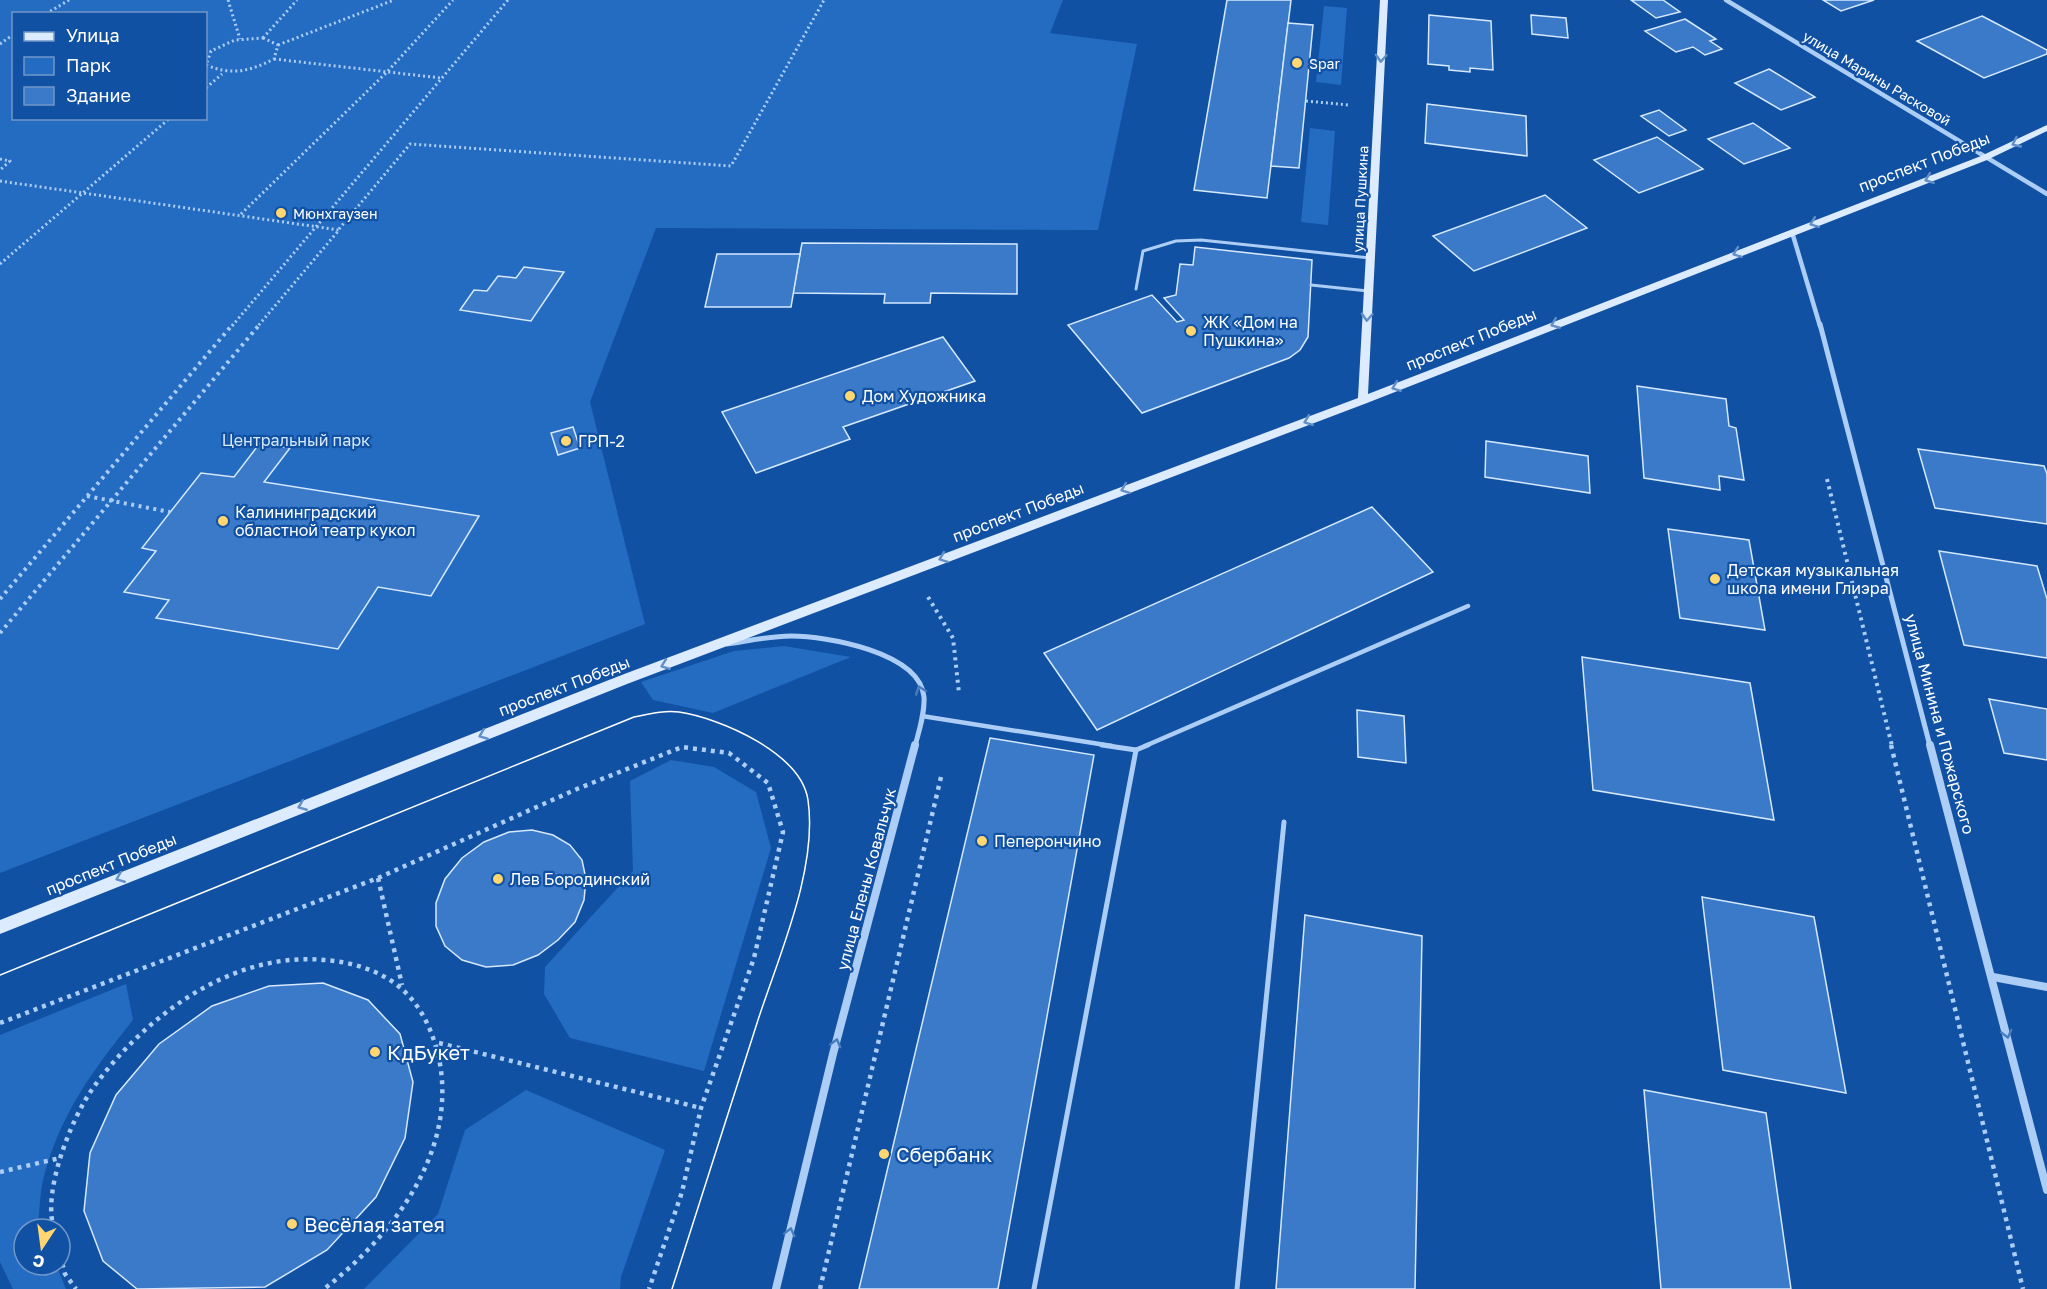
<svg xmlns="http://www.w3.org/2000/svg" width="2047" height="1289" font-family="'Golos Text',sans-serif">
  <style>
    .green { fill: #246bc2; fill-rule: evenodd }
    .building { fill: #3a7ac9; stroke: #d5e8fe; stroke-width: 1.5 }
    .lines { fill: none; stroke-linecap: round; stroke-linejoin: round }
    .path-far2 { stroke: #abcdf6; stroke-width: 3; stroke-dasharray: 2 3; stroke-linecap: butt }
    .path-far1 { stroke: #abcdf6; stroke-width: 4; stroke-dasharray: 3 4.5; stroke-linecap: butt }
    .path { stroke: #abcdf6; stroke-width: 4.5; stroke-dasharray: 4 5; stroke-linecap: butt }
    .lane-far2 { stroke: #abcdf6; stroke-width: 3 }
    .lane-far1 { stroke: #abcdf6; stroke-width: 4.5 }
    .lane { stroke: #abcdf6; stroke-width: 5 }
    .street-far2 { stroke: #abcdf6; stroke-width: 4.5 }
    .street-far1 { stroke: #abcdf6; stroke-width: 5 }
    .street { stroke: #abcdf6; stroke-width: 8 }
    .secondary { fill: #dcebfe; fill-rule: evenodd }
    .tram { stroke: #fff; stroke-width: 1.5 }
    .oneway { stroke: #628fc7 }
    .oneway2 { stroke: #477cc0 }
    .poi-dot { fill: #ffd670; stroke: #1151a3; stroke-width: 2 }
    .labels { text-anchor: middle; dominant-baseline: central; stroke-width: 4.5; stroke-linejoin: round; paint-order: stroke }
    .far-poi-label { font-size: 14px; fill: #fff; stroke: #1151a3; text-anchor: start }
    .far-street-label { font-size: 14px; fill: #fff; stroke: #1151a3 }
    .street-label { font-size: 16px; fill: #fff; stroke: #1151a3 }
    .poi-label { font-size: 16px; fill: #fff; stroke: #1151a3; text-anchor: start }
    .park-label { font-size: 16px; fill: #d5e8fe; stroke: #1151a3 }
    .near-poi-label { font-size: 20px; fill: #fff; stroke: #1151a3; text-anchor: start }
  </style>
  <rect width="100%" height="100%" fill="#1151a3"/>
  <g class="green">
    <path d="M0,0h1063l-13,33 87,11 -39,186 -442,-2 -66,174 55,222 -645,249zM14,14h192v104h-192z"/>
    <polygon points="1324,6 1347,8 1341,85 1316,82"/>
    <polygon points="1310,128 1335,131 1328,225 1301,222"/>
    <polygon points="784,646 851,657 713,713 653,700 641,682 734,651"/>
    <polygon points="671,760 714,767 756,792 771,848 704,1071 570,1038 544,994 545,967 633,871 630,781"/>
    <path d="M126,984l7,36c-40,50 -72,93 -89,156 -4,15 -4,32 -6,47l3,6h-17v36h32l10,24h-53l-13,-27v-227z"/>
    <polygon points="526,1090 665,1150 621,1277 620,1289 364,1289 438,1214 465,1130"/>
  </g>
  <g class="building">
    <polygon points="1227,0 1291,0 1267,198 1194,190"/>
    <polygon points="1631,0 1663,0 1680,12 1656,18"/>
    <polygon points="1823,0 1874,0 1841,11"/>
    <polygon points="1429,15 1491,21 1493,70 1470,68 1470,72 1449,70 1449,66 1428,64"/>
    <polygon points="1531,15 1566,18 1568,38 1532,34"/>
    <polygon points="1982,16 2047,50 2047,54 1984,78 1917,41"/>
    <polygon points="1685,19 1716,39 1710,41 1722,49 1705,55 1693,47 1676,52 1645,31"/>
    <polygon points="1288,23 1313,25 1299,168 1271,166"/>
    <polygon points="1769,69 1815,97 1781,110 1735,83"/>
    <polygon points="1427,104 1526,116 1527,156 1425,143"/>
    <polygon points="1659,110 1686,130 1669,136 1641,116"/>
    <polygon points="1753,123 1790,148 1744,164 1708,139"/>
    <polygon points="1657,137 1703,169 1639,193 1594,160"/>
    <polygon points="1545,195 1587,228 1474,271 1433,236"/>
    <polygon points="802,243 1017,244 1017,294 931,293 930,303 884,303 885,294 793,293"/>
    <polygon points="1195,247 1312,260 1308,337 1300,350 1289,358 1142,413 1068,325 1152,295 1177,322 1184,320 1164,298 1176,295 1180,264 1193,265"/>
    <polygon points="717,254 800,254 791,307 705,307"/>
    <polygon points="524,267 564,272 531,321 460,310 474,290 487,291 498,276 516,278"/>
    <polygon points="943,337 975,381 843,427 850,439 756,473 722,412"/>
    <polygon points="1637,386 1726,399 1729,426 1736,428 1744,480 1719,476 1720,490 1644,478"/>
    <polygon points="573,427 580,448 558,455 551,433"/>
    <polygon points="1486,441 1588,456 1590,493 1485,477"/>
    <polygon points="260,443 290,448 264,482 479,516 431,596 378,587 338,649 156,618 169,600 124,592 156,551 142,548 201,473 234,477"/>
    <polygon points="1918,449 2044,466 2047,474 2047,524 1935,508"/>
    <polygon points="1372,507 1433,572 1097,730 1044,653"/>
    <polygon points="1668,529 1749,540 1765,630 1680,618"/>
    <polygon points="1939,551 2037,566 2047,599 2047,658 1964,645"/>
    <polygon points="1582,657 1750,683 1774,820 1593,790"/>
    <polygon points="1989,699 2047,709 2047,760 2004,753"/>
    <polygon points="1357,710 1404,716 1406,763 1358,757"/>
    <polygon points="990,738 1094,755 998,1289 859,1289"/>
    <polygon points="532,830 553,835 570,845 582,860 586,879 584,900 575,922 558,940 538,955 513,965 486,967 462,960 445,946 436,926 436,903 445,879 462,858 484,842 509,832"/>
    <polygon points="1702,897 1814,917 1846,1093 1723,1070"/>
    <polygon points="1305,915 1422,936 1415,1289 1276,1289"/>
    <polygon points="323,983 368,1000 400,1034 413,1082 405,1138 376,1197 327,1250 265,1287 137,1289 103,1261 84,1211 90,1153 116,1095 159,1044 212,1006 269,986"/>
    <polygon points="1644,1090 1766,1113 1791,1289 1661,1289"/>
  </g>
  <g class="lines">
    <g class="path-far2">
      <polyline points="228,0 240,39"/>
      <polyline points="46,14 69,0"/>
      <path d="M263,38l15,7 -4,14c-24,12 -42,17 -68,6l5,-14 24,-11z"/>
      <polyline points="263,38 297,0"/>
      <polyline points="0,44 14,34"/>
      <polyline points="278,45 394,0"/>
      <polyline points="274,59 441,78"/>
      <polyline points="206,88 222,74"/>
      <polyline points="1306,101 1349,105"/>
      <polyline points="0,159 10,161 0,170"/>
      <polyline points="0,181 339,230 258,326"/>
      <polyline points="241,214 387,72 453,0"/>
      <polyline points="339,229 410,144 731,166 824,0"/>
      <polyline points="0,264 170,118"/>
      <polyline points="232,326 508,0"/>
    </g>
    <g class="path-far1">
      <polyline points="1827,479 1892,746"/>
      <polyline points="87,496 170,512"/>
      <polyline points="928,597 953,638 959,693"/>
      <polyline points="0,599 233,324"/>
      <polyline points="0,633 260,324"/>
    </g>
    <g class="path">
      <polyline points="1891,745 2023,1289"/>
      <polyline points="378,878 402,985"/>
      <polyline points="0,1023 378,878 577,789 682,747 729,753 768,783 783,832 754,958 701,1108 682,1192 649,1289"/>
      <polyline points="439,1043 701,1108"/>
      <polyline points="0,1172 60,1158"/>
      <path d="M54,1229c-12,-37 17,-110 39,-141 52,-72 139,-137 232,-128 25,2 51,9 72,25 22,17 34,42 41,69 22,94 -43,180 -114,235"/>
      <polyline points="60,1255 65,1274 76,1289"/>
      <polyline points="820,1289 941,777"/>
    </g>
    <g class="lane-far2">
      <polyline points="1311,285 1368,291"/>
      <polyline points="1136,289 1143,251 1176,241 1201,240 1370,258"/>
    </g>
    <g class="lane-far1">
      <polyline points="922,716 1112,746"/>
      <polyline points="1145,746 1468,606"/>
    </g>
    <g class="lane">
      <polyline points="1102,745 1136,750 1148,745"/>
      <polyline points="1034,1289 1136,750"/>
      <polyline points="1237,1289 1284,822"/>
    </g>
    <g class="street-far2">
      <polyline points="1726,0 2047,194"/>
      <polyline points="1792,232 1820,326"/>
    </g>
    <g class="street-far1">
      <polyline points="1820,324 1930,746"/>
      <path d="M727,644c21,-3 43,-8 64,-8 35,0 129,16 133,61 1,16 -5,34 -9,49"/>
    </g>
    <g class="street">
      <polyline points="1930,745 2047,1190"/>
      <polyline points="1993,977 2047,987"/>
      <polyline points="776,1289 833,1054 915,745"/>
    </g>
    <polygon class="secondary" points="1380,0 1388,0 1368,394 1981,156 2047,125 2047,131 1987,160 1367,403 627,684 0,934 0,920 619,676 1358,398"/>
    <path class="tram" d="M0,975l634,-258c15,-3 30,-7 45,-5 41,6 122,41 129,88 10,69 -29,155 -50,220 -29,90 -57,179 -86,269"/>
  </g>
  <defs><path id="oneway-chevron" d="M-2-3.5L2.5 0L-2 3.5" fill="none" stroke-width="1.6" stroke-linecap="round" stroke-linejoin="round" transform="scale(1.5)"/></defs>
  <g class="oneway">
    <use href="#oneway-chevron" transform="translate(1381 58) rotate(93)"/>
    <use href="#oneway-chevron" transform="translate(2016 143) rotate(155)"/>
    <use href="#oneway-chevron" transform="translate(1929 179) rotate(159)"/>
    <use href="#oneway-chevron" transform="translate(1814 223) rotate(159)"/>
    <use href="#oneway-chevron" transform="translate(1737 253) rotate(159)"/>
    <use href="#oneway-chevron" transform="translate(1367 317) rotate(93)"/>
    <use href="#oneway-chevron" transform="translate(1555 324) rotate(158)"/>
    <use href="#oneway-chevron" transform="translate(1396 387) rotate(159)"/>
    <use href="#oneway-chevron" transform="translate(1308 421) rotate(159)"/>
    <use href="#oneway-chevron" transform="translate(1125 489) rotate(159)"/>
    <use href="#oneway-chevron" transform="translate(943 558) rotate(159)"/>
    <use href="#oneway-chevron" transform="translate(665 665) rotate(160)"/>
    <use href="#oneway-chevron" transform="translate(483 735) rotate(158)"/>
    <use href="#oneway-chevron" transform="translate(302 806) rotate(158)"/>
    <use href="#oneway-chevron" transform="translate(120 878) rotate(158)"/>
  </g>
  <g class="oneway2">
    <use href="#oneway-chevron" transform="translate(920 690) rotate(-110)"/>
    <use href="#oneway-chevron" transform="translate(2007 1034) rotate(76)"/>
    <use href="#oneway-chevron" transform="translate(836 1043) rotate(-75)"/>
    <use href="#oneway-chevron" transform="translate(790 1232) rotate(-76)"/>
  </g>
  <g class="poi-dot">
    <circle cx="1297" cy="63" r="6"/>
    <circle cx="281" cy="213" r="6"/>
    <circle cx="1191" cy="331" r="6"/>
    <circle cx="850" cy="396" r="6"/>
    <circle cx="566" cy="441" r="6"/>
    <circle cx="223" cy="521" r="6"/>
    <circle cx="1715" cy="579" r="6"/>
    <circle cx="982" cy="841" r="6"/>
    <circle cx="498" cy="879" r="6"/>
    <circle cx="375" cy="1052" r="6"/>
    <circle cx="884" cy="1154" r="6"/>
    <circle cx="292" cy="1224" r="6"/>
  </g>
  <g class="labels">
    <g class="far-poi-label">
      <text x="1309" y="63">Spar</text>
      <text x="293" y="213">Мюнхгаузен</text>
    </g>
    <g class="far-street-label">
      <text transform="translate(1877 78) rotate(31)">улица Марины Расковой</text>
      <text transform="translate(1360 199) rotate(-87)">улица Пушкина</text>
    </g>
    <g class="street-label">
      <text transform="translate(1924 162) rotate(-21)">проспект Победы</text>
      <text transform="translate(1471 339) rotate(-22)">проспект Победы</text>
      <text transform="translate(1018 512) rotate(-21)">проспект Победы</text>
      <text transform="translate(564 686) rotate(-21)">проспект Победы</text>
      <text transform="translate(1940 724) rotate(75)">улица Минина и Пожарского</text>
      <text transform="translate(111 864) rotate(-22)">проспект Победы</text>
      <text transform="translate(866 879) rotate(-75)">улица Елены Ковальчук</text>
    </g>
    <g class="poi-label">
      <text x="1203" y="322">ЖК «Дом на<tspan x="1203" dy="18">Пушкина»</tspan></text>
      <text x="862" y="396">Дом Художника</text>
      <text x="578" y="441">ГРП-2</text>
      <text x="235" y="512">Калининградский<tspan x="235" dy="18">областной театр кукол</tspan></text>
      <text x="1727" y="570">Детская музыкальная<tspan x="1727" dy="18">школа имени Глиэра</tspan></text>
      <text x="994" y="841">Пеперончино</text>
      <text x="510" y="879">Лев Бородинский</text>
    </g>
    <g class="park-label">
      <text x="296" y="440">Центральный парк</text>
    </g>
    <g class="near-poi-label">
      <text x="387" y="1052">КдБукет</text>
      <text x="896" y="1154">Сбербанк</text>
      <text x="304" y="1224">Весёлая затея</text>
    </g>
  </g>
  <rect x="12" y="12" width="195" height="108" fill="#1151a3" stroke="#7097c8" stroke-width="1.5"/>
  <rect x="24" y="32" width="30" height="9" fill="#dcebfe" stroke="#7097c8" stroke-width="1.5"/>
  <text x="66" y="42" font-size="18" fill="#ffffff">Улица</text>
  <rect x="24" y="57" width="30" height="18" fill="#246bc2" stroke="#7097c8" stroke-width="1.5"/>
  <text x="66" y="72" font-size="18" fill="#ffffff">Парк</text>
  <rect x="24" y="87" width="30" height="18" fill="#3a7ac9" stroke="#7097c8" stroke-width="1.5"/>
  <text x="66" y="102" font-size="18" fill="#ffffff">Здание</text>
  <g transform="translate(42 1247) rotate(193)"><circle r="28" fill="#1151a3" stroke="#7097c8" stroke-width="1.5"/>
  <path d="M0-4.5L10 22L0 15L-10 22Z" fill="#ffd670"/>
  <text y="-9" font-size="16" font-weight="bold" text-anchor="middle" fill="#ffffff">С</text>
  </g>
</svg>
